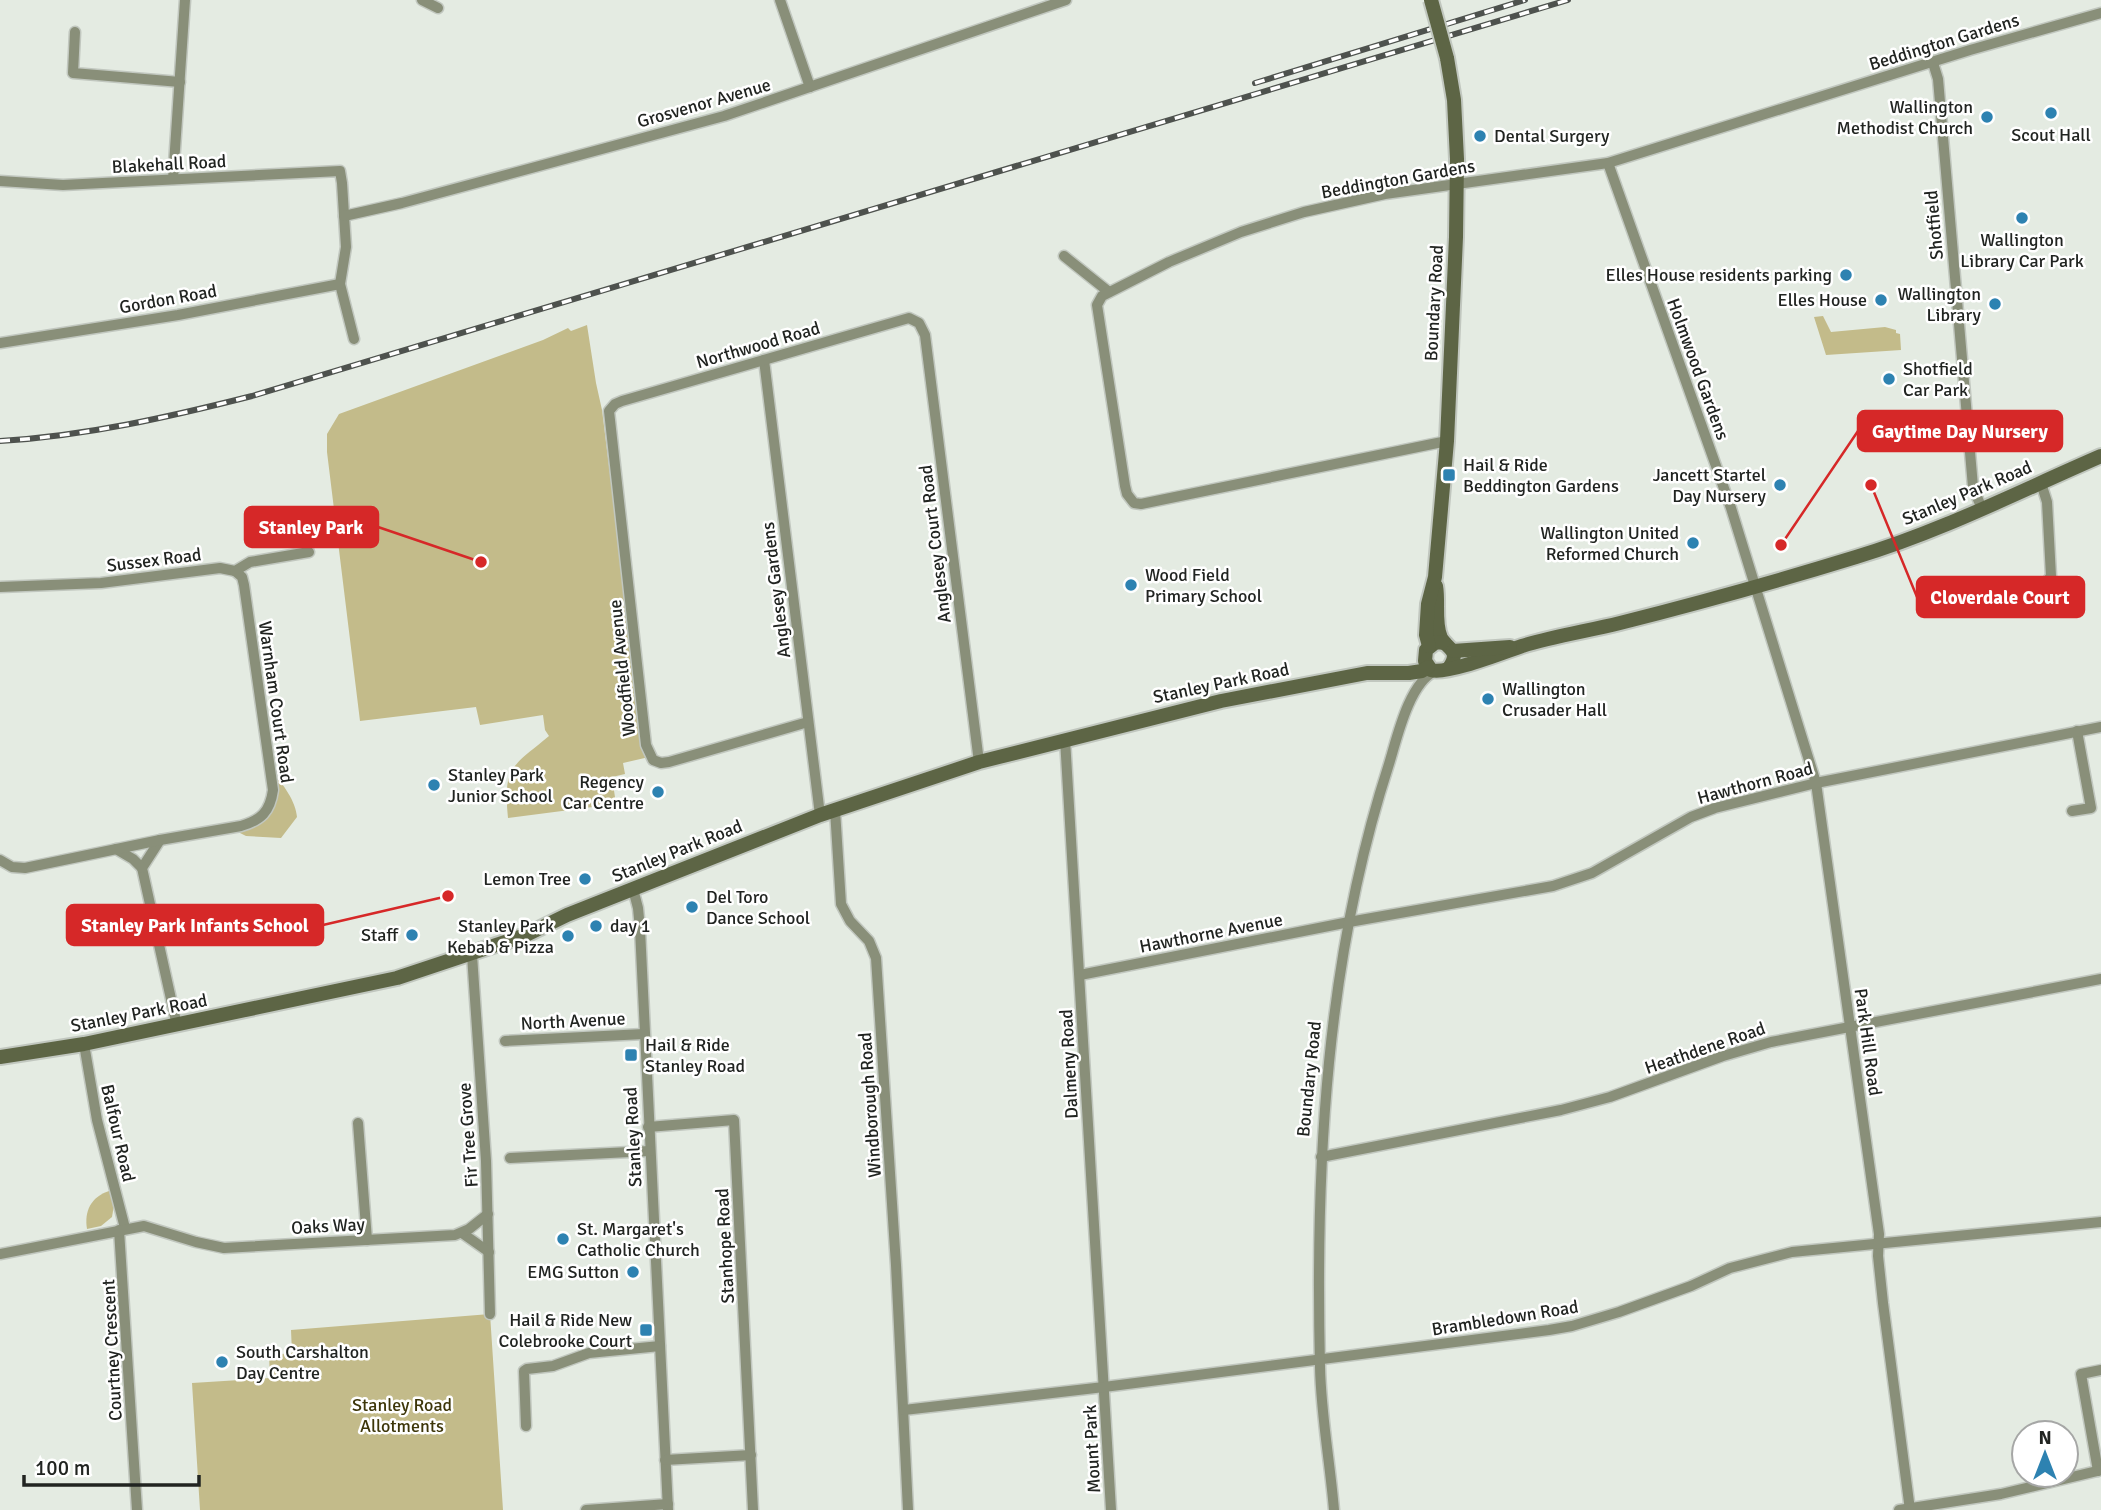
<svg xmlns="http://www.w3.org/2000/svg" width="2101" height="1510" font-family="Signika,sans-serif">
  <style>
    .green { fill: #c3bb8a }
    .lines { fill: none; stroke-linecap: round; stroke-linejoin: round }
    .street-casing { stroke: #c1c7bf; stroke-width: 13 }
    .secondary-casing { stroke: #c1c7bf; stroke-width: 18 }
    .street { stroke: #898f79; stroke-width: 10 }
    .secondary { stroke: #5d6545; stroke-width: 14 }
    .rail-casing { stroke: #4e524e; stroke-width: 6 }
    .rail { stroke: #fff; stroke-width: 3.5; stroke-dasharray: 10; stroke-linecap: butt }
    .secondary-bridge-casing { stroke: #c1c7bf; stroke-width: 18; stroke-linecap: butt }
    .secondary-bridge { stroke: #5d6545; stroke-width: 14 }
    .poi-dot { fill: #2d82b1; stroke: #fff; stroke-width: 2.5 }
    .labels { text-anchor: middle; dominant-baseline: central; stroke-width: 5; stroke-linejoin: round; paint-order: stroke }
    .street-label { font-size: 18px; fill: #212421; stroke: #fff }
    .poi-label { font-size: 18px; fill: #212421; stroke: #fff; text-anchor: end }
    .park-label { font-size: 18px; fill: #3d3609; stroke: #fff }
    .leader { fill: none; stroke: #d62828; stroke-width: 2.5 }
    .callout-dot { fill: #d62828; stroke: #fff; stroke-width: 2.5 }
    .callout { fill: #d62828; stroke: #d62828; stroke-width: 2.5 }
    .callout-label { font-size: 19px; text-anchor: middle; font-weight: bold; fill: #fff }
  </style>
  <rect width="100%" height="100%" fill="#e4ebe2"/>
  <g class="green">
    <polygon points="1823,316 1831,332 1885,327 1896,330 1896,333 1900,334 1901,350 1826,355 1814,317"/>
    <path d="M587,325l9,58 6,27 25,200 22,147 -26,6 2,11 -13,3 4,27 -108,14c-5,-52 4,-51 41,-82l-4,-6 -2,-15 -63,10 -4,-18 -116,14 -33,-269v-18l12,-20 204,-74 25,-12 3,3z"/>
    <path d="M272,773c11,10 24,29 25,44l-16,21 -35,-2 -12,-6 31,-13z"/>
    <path d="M109,1191l5,14 -2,12 -11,9 -14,3c-3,-18 4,-32 22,-38z"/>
    <polygon points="490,1314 503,1510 200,1510 192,1383 270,1378 269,1355 292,1353 291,1330"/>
  </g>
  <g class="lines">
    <g class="street-casing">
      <g id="street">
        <polyline points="422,0 438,8"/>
        <polyline points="780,0 810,87"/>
        <polyline points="75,32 73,73 180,82"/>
        <polyline points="1933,63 1938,79 1973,487 1982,509"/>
        <polyline points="1608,163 1731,508 1816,783 1879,1234 1878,1256 1883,1303 1910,1510"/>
        <polyline points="173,179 185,0"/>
        <polyline points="0,181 63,185 340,171 342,183 346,247 340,284 354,339"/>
        <polyline points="344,216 402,203 724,116 1066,0"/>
        <polyline points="1064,256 1109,292"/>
        <polyline points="0,343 178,315 340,284"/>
        <polyline points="764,360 820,815"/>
        <polyline points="1447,441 1141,504 1134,503 1127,494 1125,486 1097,305 1102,296 1169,262 1241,232 1304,212 1385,194 1608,163 1970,50 2101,13"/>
        <polyline points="0,587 101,583 220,568 235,571 250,562 309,552"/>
        <polyline points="2030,594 2044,585 2051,576 2047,502 2041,483"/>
        <polyline points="808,722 669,762 661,763 653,760 646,745 609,411 615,404 622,401 909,318 919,323 925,335 979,762"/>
        <polyline points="1065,739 1111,1510"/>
        <polyline points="835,810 841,904 850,921 869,941 876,958 896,1265 908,1510"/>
        <polyline points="2072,811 2091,808 2077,731"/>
        <polyline points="160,840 142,868 177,1026"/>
        <polyline points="116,849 133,859 142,868"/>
        <path d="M0,860l12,7 13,1 135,-28 81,-14c20,-6 29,-14 32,-36l-29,-205 -2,-8 -7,-6"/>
        <polyline points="633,889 638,908 640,929 668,1510"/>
        <polyline points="472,955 486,1161 490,1314"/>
        <polyline points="1080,975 1349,922 1553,886 1592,873 1691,817 1715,808 1816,783 2101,727"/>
        <polyline points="505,1041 644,1034"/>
        <polyline points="84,1044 97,1120 125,1228"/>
        <polyline points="358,1123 367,1240"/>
        <polyline points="648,1127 734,1120 753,1510"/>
        <polyline points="1321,1157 1561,1110 1610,1097 1723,1056 1771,1042 2101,979"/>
        <polyline points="510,1158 650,1151"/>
        <polyline points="119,1230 137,1510"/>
        <polyline points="462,1233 489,1252"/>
        <polyline points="0,1254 144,1226 196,1242 224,1248 455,1235 469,1229 488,1214"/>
        <polyline points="904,1410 1104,1387 1549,1330 1572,1326 1619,1312 1691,1286 1730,1268 1792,1252 2101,1222"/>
        <polyline points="526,1426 524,1371 527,1369 553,1366 589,1353 660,1346"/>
        <polyline points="665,1460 751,1455"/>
        <polyline points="2098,1471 2081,1374 2101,1370"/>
        <polyline points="586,1510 668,1504"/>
        <path d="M1334,1510c-4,-48 -13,-95 -14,-143 -5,-202 6,-409 69,-603 8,-26 20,-81 46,-93"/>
        <polyline points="1899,1510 2001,1494 2101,1470"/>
      </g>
    </g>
    <g class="secondary-casing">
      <g id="secondary">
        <path d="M1436,586c3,16 -2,37 5,52 7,12 20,12 8,30"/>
        <path d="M1445,643l-9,-1 -10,8 -1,11 6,9c16,5 73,-18 91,-24 32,-10 66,-15 98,-23 79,-20 158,-42 236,-66 84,-25 164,-66 245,-101"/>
        <polyline points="1429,646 1426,635 1428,604 1435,577 1447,441 1456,237 1457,159 1454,100 1447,58"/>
        <polyline points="1453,651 1510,647"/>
        <polyline points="0,1057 84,1044 397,978 526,935 567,915 820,815 979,762 1221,701 1367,673 1409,673 1422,671 1428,667"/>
      </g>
    </g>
    <use href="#street" class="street"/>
    <use href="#secondary" class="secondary"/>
    <g class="rail-casing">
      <g id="rail">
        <polyline points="1255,83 1525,0"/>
        <path d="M0,441c86,-5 169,-24 252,-45l1316,-396"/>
      </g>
    </g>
    <use href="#rail" class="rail"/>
    <g class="secondary-bridge-casing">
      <polyline id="secondary-bridge" points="1431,0 1447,58"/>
    </g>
    <use href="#secondary-bridge" class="secondary-bridge"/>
  </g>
  <g class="poi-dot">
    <circle cx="2051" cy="113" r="7"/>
    <circle cx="1987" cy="117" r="7"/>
    <circle cx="1480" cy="136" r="7"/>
    <circle cx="2022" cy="218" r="7"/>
    <circle cx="1846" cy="275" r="7"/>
    <circle cx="1881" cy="300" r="7"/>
    <circle cx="1995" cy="304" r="7"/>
    <circle cx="1889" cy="379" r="7"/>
    <rect x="1442" y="468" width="14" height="14" rx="3.5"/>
    <circle cx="1780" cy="485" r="7"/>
    <circle cx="1693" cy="543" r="7"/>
    <circle cx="1131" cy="585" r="7"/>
    <circle cx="1488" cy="699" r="7"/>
    <circle cx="434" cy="785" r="7"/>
    <circle cx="658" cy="792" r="7"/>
    <circle cx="585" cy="879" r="7"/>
    <circle cx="692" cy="907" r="7"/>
    <circle cx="596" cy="926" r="7"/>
    <circle cx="412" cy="935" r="7"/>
    <circle cx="568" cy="936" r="7"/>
    <rect x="624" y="1048" width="14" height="14" rx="3.5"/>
    <circle cx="563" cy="1239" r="7"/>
    <circle cx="633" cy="1272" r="7"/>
    <rect x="639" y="1323" width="14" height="14" rx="3.5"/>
    <circle cx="222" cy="1362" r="7"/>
  </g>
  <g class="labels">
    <g class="street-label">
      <text transform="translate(1944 42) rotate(-17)">Beddington Gardens</text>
      <text transform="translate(704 103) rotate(-16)">Grosvenor Avenue</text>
      <text transform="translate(169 164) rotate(-3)">Blakehall Road</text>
      <text transform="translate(1398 179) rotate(-10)">Beddington Gardens</text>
      <text transform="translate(1934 225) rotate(-95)">Shotfield</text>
      <text transform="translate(168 299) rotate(-10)">Gordon Road</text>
      <text transform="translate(1434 303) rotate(-87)">Boundary Road</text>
      <text transform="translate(758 345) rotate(-16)">Northwood Road</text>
      <text transform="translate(1698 369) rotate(70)">Holmwood Gardens</text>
      <text transform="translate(1967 493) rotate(-23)">Stanley Park Road</text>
      <text transform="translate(935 544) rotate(-97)">Anglesey Court Road</text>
      <text transform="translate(154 560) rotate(-7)">Sussex Road</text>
      <text transform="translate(776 590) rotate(-97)">Anglesey Gardens</text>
      <text transform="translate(622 668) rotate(-96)">Woodfield Avenue</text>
      <text transform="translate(1221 683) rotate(-12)">Stanley Park Road</text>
      <text transform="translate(276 702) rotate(82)">Warnham Court Road</text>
      <text transform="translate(1755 783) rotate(-15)">Hawthorn Road</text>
      <text transform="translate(677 851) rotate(-22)">Stanley Park Road</text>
      <text transform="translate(1211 933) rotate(-11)">Hawthorne Avenue</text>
      <text transform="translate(139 1013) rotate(-11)">Stanley Park Road</text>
      <text transform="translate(573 1021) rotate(-3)">North Avenue</text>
      <text transform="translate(1868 1042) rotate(82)">Park Hill Road</text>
      <text transform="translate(1705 1048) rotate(-19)">Heathdene Road</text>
      <text transform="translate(1069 1064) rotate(-93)">Dalmeny Road</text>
      <text transform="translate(1309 1079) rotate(-84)">Boundary Road</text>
      <text transform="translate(870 1105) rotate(-94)">Windborough Road</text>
      <text transform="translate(118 1133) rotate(77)">Balfour Road</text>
      <text transform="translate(468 1135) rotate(-94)">Fir Tree Grove</text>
      <text transform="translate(633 1137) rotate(-93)">Stanley Road</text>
      <text transform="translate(328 1226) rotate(-3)">Oaks Way</text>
      <text transform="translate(725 1246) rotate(-93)">Stanhope Road</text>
      <text transform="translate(1505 1318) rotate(-9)">Brambledown Road</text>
      <text transform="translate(112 1350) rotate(-93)">Courtney Crescent</text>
      <text transform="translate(1092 1449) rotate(-93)">Mount Park</text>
    </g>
    <g class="poi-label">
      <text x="1973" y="107">Wallington<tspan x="1973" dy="21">Methodist Church</tspan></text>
      <text x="2051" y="135" text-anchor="middle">Scout Hall</text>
      <text x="1494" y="136" text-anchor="start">Dental Surgery</text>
      <text x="2022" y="240" text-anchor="middle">Wallington<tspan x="2022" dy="21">Library Car Park</tspan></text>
      <text x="1832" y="275">Elles House residents parking</text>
      <text x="1981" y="294">Wallington<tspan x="1981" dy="21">Library</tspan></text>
      <text x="1867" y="300">Elles House</text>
      <text x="1903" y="369" text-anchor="start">Shotfield<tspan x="1903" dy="21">Car Park</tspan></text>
      <text x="1463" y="465" text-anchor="start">Hail &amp; Ride<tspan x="1463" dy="21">Beddington Gardens</tspan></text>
      <text x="1766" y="475">Jancett Startel<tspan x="1766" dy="21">Day Nursery</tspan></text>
      <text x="1679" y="533">Wallington United<tspan x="1679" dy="21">Reformed Church</tspan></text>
      <text x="1145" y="575" text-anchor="start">Wood Field<tspan x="1145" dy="21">Primary School</tspan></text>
      <text x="1502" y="689" text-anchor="start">Wallington<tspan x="1502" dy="21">Crusader Hall</tspan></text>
      <text x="448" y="775" text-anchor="start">Stanley Park<tspan x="448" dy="21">Junior School</tspan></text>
      <text x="644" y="782">Regency<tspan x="644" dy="21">Car Centre</tspan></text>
      <text x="571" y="879">Lemon Tree</text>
      <text x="706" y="897" text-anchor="start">Del Toro<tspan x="706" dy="21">Dance School</tspan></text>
      <text x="554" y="926">Stanley Park<tspan x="554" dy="21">Kebab &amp; Pizza</tspan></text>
      <text x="610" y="926" text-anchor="start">day 1</text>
      <text x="398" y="935">Staff</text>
      <text x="645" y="1045" text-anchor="start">Hail &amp; Ride<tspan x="645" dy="21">Stanley Road</tspan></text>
      <text x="577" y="1229" text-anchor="start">St. Margaret's<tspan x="577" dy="21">Catholic Church</tspan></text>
      <text x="619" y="1272">EMG Sutton</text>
      <text x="632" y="1320">Hail &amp; Ride New<tspan x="632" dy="21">Colebrooke Court</tspan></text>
      <text x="236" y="1352" text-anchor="start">South Carshalton<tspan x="236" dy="21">Day Centre</tspan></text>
    </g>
    <g class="park-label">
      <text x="402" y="1405">Stanley Road<tspan x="402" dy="21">Allotments</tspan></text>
    </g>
  </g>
  <path class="leader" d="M1781 545L1858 431M481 562L378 527M1871 485L1917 597M448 896L323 925"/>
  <g class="callout-dot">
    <circle cx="1781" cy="545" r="7"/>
    <circle cx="481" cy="562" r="7"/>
    <circle cx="1871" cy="485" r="7"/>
    <circle cx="448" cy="896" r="7"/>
  </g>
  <g class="callout">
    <rect x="1858" y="411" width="204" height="40" rx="7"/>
    <rect x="245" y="507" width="133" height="40" rx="7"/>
    <rect x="1917" y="577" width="167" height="40" rx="7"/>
    <rect x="67" y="905" width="256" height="40" rx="7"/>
  </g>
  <g class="callout-label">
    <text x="1960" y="438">Gaytime Day Nursery</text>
    <text x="311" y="534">Stanley Park</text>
    <text x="2000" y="604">Cloverdale Court</text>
    <text x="195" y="932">Stanley Park Infants School</text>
  </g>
  <g transform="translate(2045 1454)"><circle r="33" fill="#ffffff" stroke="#a6a7a6" stroke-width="2"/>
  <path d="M0-5L12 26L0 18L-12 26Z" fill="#2d82b1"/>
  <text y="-10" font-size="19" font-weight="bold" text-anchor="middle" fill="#212421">N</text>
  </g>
  <path d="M24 1475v10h175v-10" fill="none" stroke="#212421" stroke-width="3.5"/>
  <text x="35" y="1475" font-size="21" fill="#212421" stroke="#ffffff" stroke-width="5" paint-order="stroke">100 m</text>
</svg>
